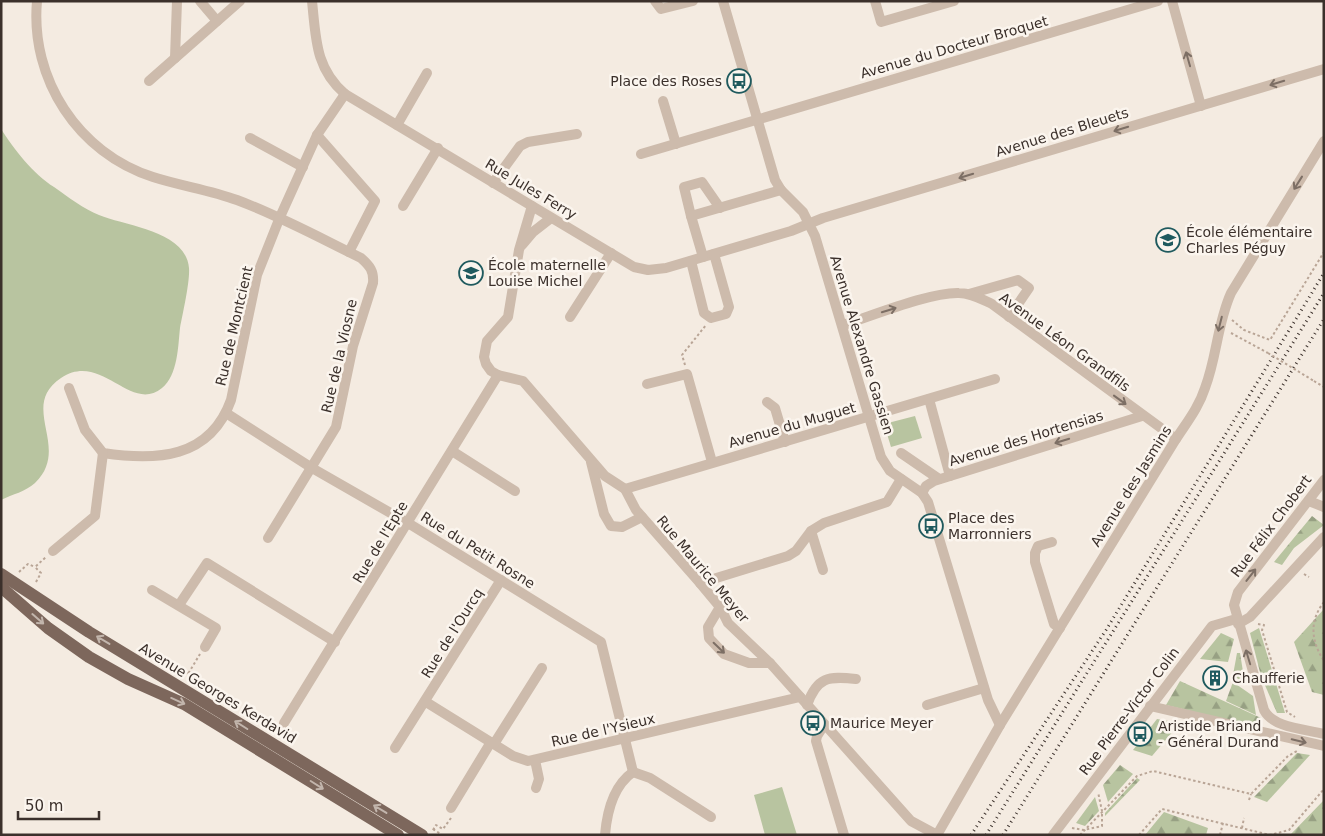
<svg xmlns="http://www.w3.org/2000/svg" width="1325" height="836" font-family="'DejaVu Sans',sans-serif">
  <style>
    .green { fill: #b8c4a0 }
    .forest { fill: url(#forest-firs) }
    .lines { fill: none; stroke-linecap: round; stroke-linejoin: round }
    .path { stroke: #b9a596; stroke-width: 2; stroke-dasharray: 2.5 2.5; stroke-linecap: butt }
    .minor { stroke: #cdbbac; stroke-width: 10 }
    .major { stroke: #7d675c; stroke-width: 12 }
    .rail { stroke: #3b302b; stroke-width: 3; stroke-dasharray: 1 4; stroke-linecap: butt }
    .path-bridge { stroke: #b9a596; stroke-width: 2; stroke-dasharray: 2.5 2.5; stroke-linecap: butt }
    .oneway { stroke: #7d6f65 }
    .oneway2 { stroke: #c2b5ac }
    .labels { text-anchor: middle; dominant-baseline: central; stroke-width: 5; stroke-linejoin: round; paint-order: stroke }
    .street-label { font-size: 14px; fill: #3b302b; stroke: #fbf5ee }
    .poi-label { font-size: 14px; fill: #3b302b; stroke: #fbf5ee; text-anchor: start }
  </style>
  <defs>
    <pattern id="forest-firs" width="22" height="20" patternUnits="userSpaceOnUse" patternTransform="scale(1.25)"><rect width="22" height="20" fill="#b8c4a0"/><path d="M5 1l3.5 6h-7zM16 11l3.5 6h-7z" fill="#97a083"/></pattern>
  </defs>
  <rect width="100%" height="100%" fill="#f4ebe1"/>
  <g class="green">
    <path d="M1,129c13,20 32,45 53,58 14,10 30,22 45,28 27,11 87,16 90,53 1,14 -6,44 -9,60 -2,18 -2,47 -18,60 -32,26 -60,-37 -101,-10 -43,29 11,69 -26,105 -10,9 -22,11 -34,17z"/>
    <polygon points="915,416 922,438 891,447 884,424"/>
    <polygon points="782,787 797,835 765,835 754,795"/>
  </g>
  <g class="forest">
    <polygon points="1312,516 1324,525 1294,548 1282,565 1274,562"/>
    <polygon points="1324,609 1324,695 1312,692 1294,642"/>
    <polygon points="1259,628 1285,713 1277,713 1261,676 1250,633"/>
    <polygon points="1221,633 1234,639 1228,662 1200,659"/>
    <polygon points="1237,653 1240,653 1245,684 1233,675"/>
    <polygon points="1180,681 1261,718 1256,727 1166,705"/>
    <polygon points="1233,682 1253,696 1256,715 1226,701"/>
    <polygon points="1157,719 1180,723 1152,756 1133,750"/>
    <polygon points="1297,753 1310,755 1267,802 1254,797"/>
    <polygon points="1120,765 1133,774 1108,802 1103,785"/>
    <polygon points="1137,778 1140,780 1105,816 1105,813"/>
    <polygon points="1095,797 1099,811 1085,826 1076,823"/>
    <polygon points="1324,800 1324,835 1289,835 1291,834"/>
    <polygon points="1164,812 1208,828 1206,835 1145,835"/>
  </g>
  <g class="lines">
    <g class="path">
      <polyline points="1232,320 1244,330 1270,340 1324,252"/>
      <polyline points="1231,333 1268,353"/>
      <polyline points="685,365 682,355 706,325"/>
      <polyline points="1314,381 1324,387"/>
      <polyline points="19,572 28,564 35,567"/>
      <polyline points="1304,574 1309,577"/>
      <polyline points="36,582 41,573 35,567 46,557"/>
      <path d="M1324,602c-15,19 -13,39 0,59"/>
      <polyline points="1258,624 1264,625 1262,630 1287,712 1295,717"/>
      <polyline points="178,672 180,669 188,674"/>
      <polyline points="192,680 193,677 188,674 200,654"/>
      <polyline points="1249,800 1251,794"/>
      <polyline points="1072,828 1084,830 1102,826 1102,811 1098,792"/>
      <polyline points="1242,828 1244,818"/>
      <polyline points="433,829 442,835"/>
      <polyline points="433,830 436,825 443,829 451,818"/>
      <polyline points="1080,835 1137,776 1153,771 1251,794 1288,756 1297,751"/>
      <polyline points="1139,835 1162,809 1270,835 1289,830 1324,789"/>
      <polyline points="1220,835 1223,823"/>
    </g>
    <g class="minor">
      <path d="M37,1c-7,78 41,152 116,176 28,9 57,13 84,23 43,16 83,38 124,58 9,8 13,13 12,25l-20,63 -17,81 -68,111"/>
      <polyline points="200,1 217,21"/>
      <path d="M312,1c4,37 3,67 33,93l289,173 14,3 18,-2 125,-37 32,-13 501,-149"/>
      <polyline points="655,1 661,9 693,1"/>
      <polyline points="723,1 775,180 781,190 803,212 815,236 881,457 890,471 922,493 928,502 988,700 1000,725"/>
      <polyline points="875,1 881,22 954,1"/>
      <polyline points="1172,1 1201,106"/>
      <polyline points="175,58 177,1"/>
      <polyline points="149,81 240,1"/>
      <polyline points="663,101 676,144"/>
      <polyline points="397,125 427,73"/>
      <polyline points="317,135 375,201 349,252"/>
      <polyline points="250,138 303,167"/>
      <polyline points="641,154 1158,1"/>
      <polyline points="493,183 520,146 528,142 577,134"/>
      <polyline points="403,206 438,148"/>
      <polyline points="532,206 519,250 508,317 487,341 484,357 486,364 491,371 498,375 523,381 605,476 625,489 636,510 700,583 720,607 728,623 770,663 911,821 937,835"/>
      <polyline points="691,216 684,187 702,182 720,208"/>
      <polyline points="522,245 533,232 551,218"/>
      <polyline points="703,257 691,216 781,190"/>
      <polyline points="691,261 704,313 711,318 726,314 729,307 714,254"/>
      <polyline points="969,294 1018,280 1029,288 1009,317"/>
      <polyline points="570,317 611,253"/>
      <path d="M843,325c29,-9 87,-33 116,-32 12,0 22,6 33,11l184,135"/>
      <polyline points="647,384 687,374 712,462"/>
      <path d="M69,388l16,42 18,23c53,8 107,6 128,-53l26,-125 23,-58 37,-82 28,-41"/>
      <polyline points="929,399 950,476"/>
      <polyline points="767,402 775,408 785,442"/>
      <polyline points="226,413 312,468 408,523 601,642 633,772"/>
      <polyline points="452,451 515,491"/>
      <polyline points="901,453 939,479"/>
      <polyline points="591,462 604,514 611,526 622,527 642,517"/>
      <path d="M1324,480l-86,112 -4,13 30,105c9,18 41,19 60,24"/>
      <polyline points="625,489 995,379"/>
      <polyline points="922,493 926,486 934,481 1142,416"/>
      <polyline points="1309,501 1324,507"/>
      <polyline points="811,531 823,570"/>
      <polyline points="1052,542 1038,546 1035,553 1035,562 1054,624 1060,628"/>
      <polyline points="53,551 95,516 103,453"/>
      <polyline points="700,583 788,556 796,551 811,531 824,523 887,502 901,479"/>
      <polyline points="152,590 216,628 205,647"/>
      <polyline points="179,605 207,563 335,642"/>
      <polyline points="720,607 708,627 709,638 724,654 749,663 770,663"/>
      <polyline points="1238,624 1250,617 1324,537"/>
      <polyline points="426,702 513,756 528,761 800,697"/>
      <path d="M807,705c10,-28 21,-29 49,-26"/>
      <polyline points="927,705 984,688"/>
      <polyline points="1150,706 1324,746"/>
      <polyline points="284,723 498,375"/>
      <polyline points="824,725 817,736 816,741 844,835"/>
      <polyline points="494,744 542,668"/>
      <polyline points="395,748 501,580"/>
      <polyline points="535,760 539,779 536,788"/>
      <polyline points="633,772 650,778 711,817"/>
      <polyline points="451,808 491,742"/>
      <path d="M605,835c2,-24 8,-49 28,-63"/>
      <path d="M937,835l63,-110 176,-286c11,-17 23,-32 29,-51 12,-31 12,-64 26,-95l93,-152"/>
      <polyline points="1053,835 1212,626 1236,619"/>
    </g>
    <g class="major">
      <polyline points="1,574 89,632 422,835"/>
      <polyline points="1,587 48,628 89,657 128,679 184,704 398,835"/>
    </g>
    <g class="rail">
      <polyline points="971,835 1106,630 1324,273"/>
      <polyline points="986,835 1324,293"/>
      <polyline points="1003,835 1324,319"/>
    </g>
    <polyline class="path-bridge" points="1268,353 1314,381"/>
  </g>
  <defs><path id="oneway-shaft" d="M-6 0H5M1.5-3L5.5 0L1.5 3" fill="none" stroke-width="1.6" stroke-linecap="round" stroke-linejoin="round" transform="scale(1.25)"/></defs>
  <g class="oneway">
    <use href="#oneway-shaft" transform="translate(1188 59) rotate(-106)"/>
    <use href="#oneway-shaft" transform="translate(1277 83) rotate(163)"/>
    <use href="#oneway-shaft" transform="translate(1121 129) rotate(163)"/>
    <use href="#oneway-shaft" transform="translate(966 176) rotate(163)"/>
    <use href="#oneway-shaft" transform="translate(1298 183) rotate(122)"/>
    <use href="#oneway-shaft" transform="translate(889 310) rotate(-17)"/>
    <use href="#oneway-shaft" transform="translate(1220 324) rotate(104)"/>
    <use href="#oneway-shaft" transform="translate(1120 400) rotate(36)"/>
    <use href="#oneway-shaft" transform="translate(1062 441) rotate(163)"/>
    <use href="#oneway-shaft" transform="translate(1251 575) rotate(-52)"/>
    <use href="#oneway-shaft" transform="translate(719 648) rotate(44)"/>
    <use href="#oneway-shaft" transform="translate(1248 657) rotate(-107)"/>
    <use href="#oneway-shaft" transform="translate(1299 741) rotate(13)"/>
  </g>
  <g class="oneway2">
    <use href="#oneway-shaft" transform="translate(38 619) rotate(41)"/>
    <use href="#oneway-shaft" transform="translate(103 640) rotate(-149)"/>
    <use href="#oneway-shaft" transform="translate(178 701) rotate(24)"/>
    <use href="#oneway-shaft" transform="translate(241 725) rotate(-148)"/>
    <use href="#oneway-shaft" transform="translate(317 785) rotate(32)"/>
    <use href="#oneway-shaft" transform="translate(380 809) rotate(-149)"/>
  </g>
  <defs>
    <g id="bus-ring" transform="scale(1.25)"><circle r="9.5" fill="#fbf5ee" stroke="#1f5a5e" stroke-width="1.5"/><path d="M-5-6H5V4H4V6H2V4H-2V6H-4V4H-5ZM-3.5-4V0h7V-4ZM-3.5 1.2v1.5H-2V1.2ZM2 1.2v1.5H3.5V1.2Z" fill="#1f5a5e"/></g>
    <g id="school-ring" transform="scale(1.25)"><circle r="9.5" fill="#fbf5ee" stroke="#1f5a5e" stroke-width="1.5"/><path d="M0-5L7-2L0 1L-7-2ZM-4 1L0 2.5L4 1V4Q0 6-4 4Z" fill="#1f5a5e"/></g>
    <g id="building-ring" transform="scale(1.25)"><circle r="9.5" fill="#fbf5ee" stroke="#1f5a5e" stroke-width="1.5"/><path d="M-4-6H4V6H1V3H-1V6H-4ZM-2.5-4.3h1.7v1.8h-1.7ZM.8-4.3h1.7v1.8H.8ZM-2.5-1h1.7V.8h-1.7ZM.8-1h1.7V.8H.8Z" fill="#1f5a5e"/></g>
  </defs>
  <g fill-rule="evenodd">
    <use href="#bus-ring" x="739" y="81"/>
    <use href="#school-ring" x="1168" y="240"/>
    <use href="#school-ring" x="471" y="273"/>
    <use href="#bus-ring" x="931" y="526"/>
    <use href="#building-ring" x="1215" y="678"/>
    <use href="#bus-ring" x="813" y="723"/>
    <use href="#bus-ring" x="1140" y="734"/>
  </g>
  <g class="labels">
    <g class="street-label">
      <text transform="translate(954 47) rotate(-16)">Avenue du Docteur Broquet</text>
      <text transform="translate(1062 132) rotate(-17)">Avenue des Bleuets</text>
      <text transform="translate(531 189) rotate(31)">Rue Jules Ferry</text>
      <text transform="translate(234 326) rotate(-77)">Rue de Montcient</text>
      <text transform="translate(1065 342) rotate(36)">Avenue Léon Grandfils</text>
      <text transform="translate(862 345) rotate(73)">Avenue Alexandre Gassien</text>
      <text transform="translate(339 356) rotate(-77)">Rue de la Viosne</text>
      <text transform="translate(792 425) rotate(-16)">Avenue du Muguet</text>
      <text transform="translate(1026 438) rotate(-17)">Avenue des Hortensias</text>
      <text transform="translate(1131 486) rotate(-58)">Avenue des Jasmins</text>
      <text transform="translate(1271 526) rotate(-53)">Rue Félix Chobert</text>
      <text transform="translate(380 542) rotate(-59)">Rue de l'Epte</text>
      <text transform="translate(478 550) rotate(32)">Rue du Petit Rosne</text>
      <text transform="translate(703 569) rotate(50)">Rue Maurice Meyer</text>
      <text transform="translate(452 633) rotate(-58)">Rue de l'Ourcq</text>
      <text transform="translate(218 693) rotate(31)">Avenue Georges Kerdavid</text>
      <text transform="translate(1129 711) rotate(-53)">Rue Pierre-Victor Colin</text>
      <text transform="translate(603 730) rotate(-13)">Rue de l'Ysieux</text>
    </g>
    <g class="poi-label">
      <text x="722" y="81" text-anchor="end">Place des Roses</text>
      <text x="1186" y="232">École élémentaire<tspan x="1186" dy="16">Charles Péguy</tspan></text>
      <text x="488" y="265">École maternelle<tspan x="488" dy="16">Louise Michel</tspan></text>
      <text x="948" y="518">Place des<tspan x="948" dy="16">Marronniers</tspan></text>
      <text x="1232" y="678">Chaufferie</text>
      <text x="830" y="723">Maurice Meyer</text>
      <text x="1158" y="726">Aristide Briand<tspan x="1158" dy="16">- Général Durand</tspan></text>
    </g>
  </g>
  <rect width="1325" height="836" fill="none" stroke="#3b302b" stroke-width="5"/>
  <path d="M18 811v8h81v-8" fill="none" stroke="#3b302b" stroke-width="2.5"/>
  <text x="25" y="811" font-size="15" fill="#3b302b" stroke="#fbf5ee" stroke-width="4" paint-order="stroke">50 m</text>
</svg>
